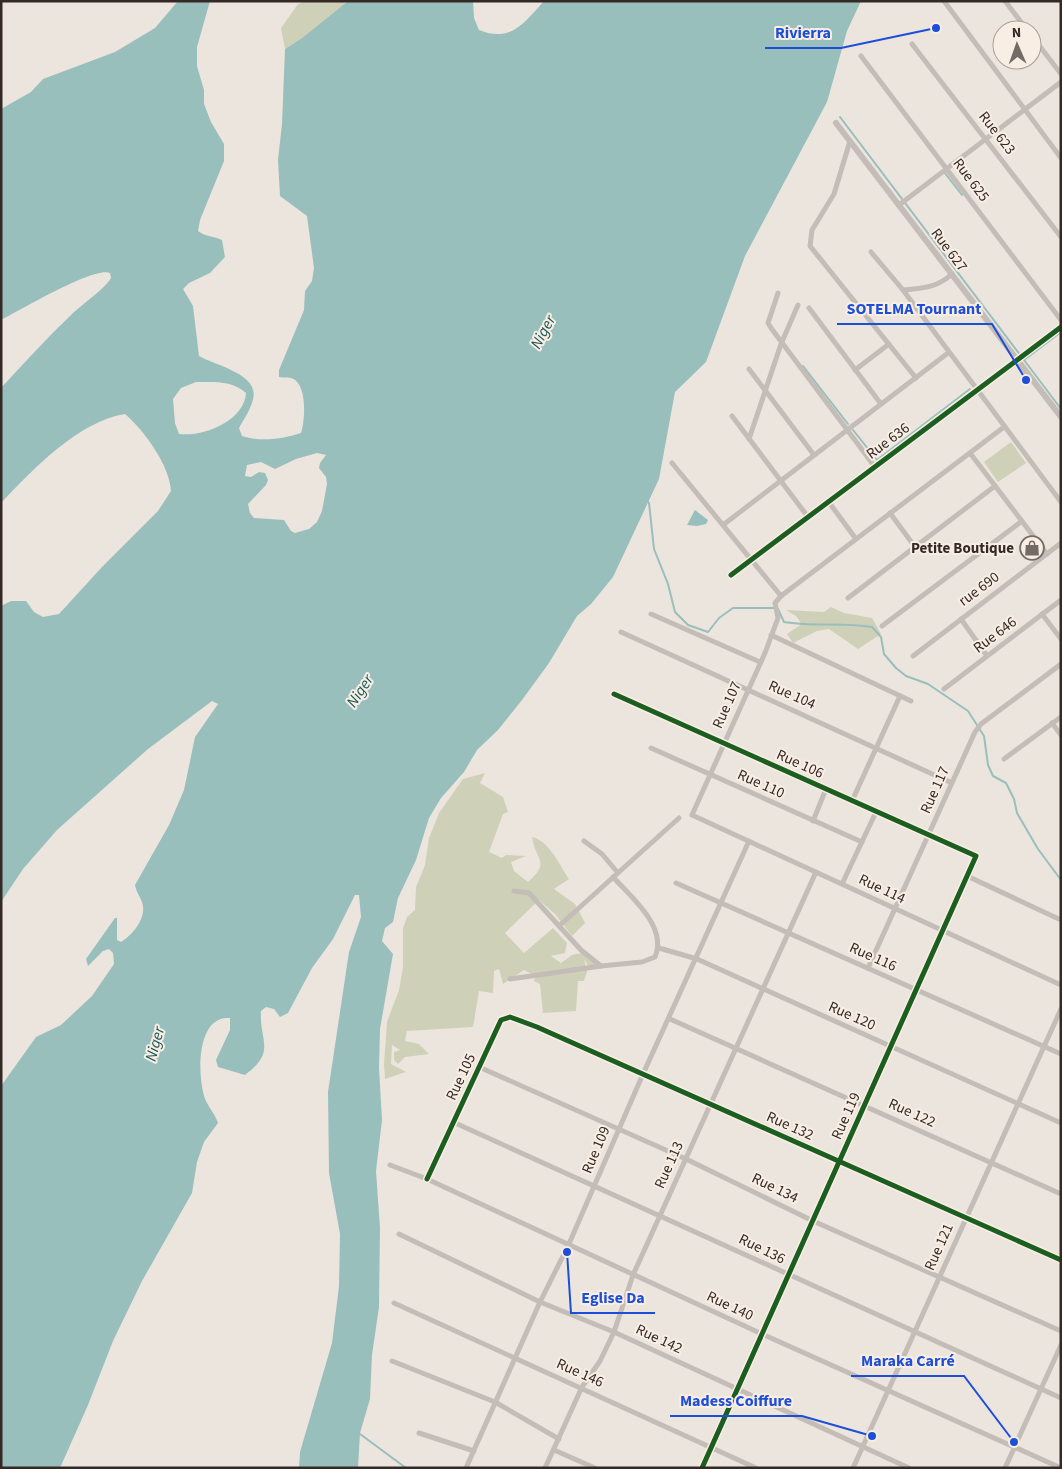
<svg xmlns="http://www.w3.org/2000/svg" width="1062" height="1469" font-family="'Source Sans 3',sans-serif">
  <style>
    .green { fill: #ced1b7 }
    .water { fill: #99bfbc; fill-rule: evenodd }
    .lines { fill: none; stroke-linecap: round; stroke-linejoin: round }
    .stream { stroke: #99bfbc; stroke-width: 2 }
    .minor { stroke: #c4bcb7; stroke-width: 5 }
    .tertiary { stroke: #c4bcb7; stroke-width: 6 }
    .cycleway-casing { stroke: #f9eee4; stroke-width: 8 }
    .cycleway { stroke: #1b5e20; stroke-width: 5 }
    .labels { text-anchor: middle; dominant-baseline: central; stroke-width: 4; stroke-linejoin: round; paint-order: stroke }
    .street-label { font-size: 15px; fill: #352926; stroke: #f9eee4 }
    .poi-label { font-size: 15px; font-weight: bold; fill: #352926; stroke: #f9eee4; text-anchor: end }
    .water-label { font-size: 16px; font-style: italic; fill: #1a5757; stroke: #f9eee4 }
    .leader { fill: none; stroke: #1d4ed8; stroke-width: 2 }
    .callout-dot { fill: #1d4ed8; stroke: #f9eee4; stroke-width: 2 }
    .callout-label { font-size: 16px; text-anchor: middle; font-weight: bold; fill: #1d4ed8; stroke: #f9eee4; stroke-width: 4; stroke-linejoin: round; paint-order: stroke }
  </style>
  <rect width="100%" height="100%" fill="#ece5de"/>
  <g class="green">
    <polygon points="306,1 348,1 302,38 285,49 281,28 298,4"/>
    <polygon points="1011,442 1026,463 998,482 984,462"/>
    <polygon points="831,607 844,613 872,618 881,634 858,649 829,629 817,631 793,643 787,634 802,624 796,616 786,610 824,612"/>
    <path d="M485,773l-5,10 23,14 5,15 -5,2 -14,38 13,6 4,-3 20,1 -15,6 3,9 14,11c23,-21 8,-20 4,-45 17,3 28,29 37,42l-15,10 21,15 10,19 -13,13 -17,-22 -16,-14 -34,33 19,20 29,-25 14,15 -2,10 -14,3 10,7 11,-8 15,-3 13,16 -11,-1 -5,-8 3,13 -3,9h-6l-2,30 -33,2 -3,-29 -6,-3 1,-5 -11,-6 -21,14 -4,-15 -5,2 -1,22 -14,-2 -6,36 -66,4 -2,10 14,3 10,10 -24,3 -7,7 -4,-4v-8l6,-2 -8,-5 -1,19 15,8 -21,7 -1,-15 3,-42 12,-32 4,-23v-39l4,-11 8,-7 1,-23 9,-22 4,-27 10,-25 24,-34z"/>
  </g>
  <g class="water">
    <path d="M178,1h32l-13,46v19l7,24v14l7,18 13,22v17l-24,59 -2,11c8,6 16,5 24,9l3,17 -15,16 -21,10 -6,6 10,17 6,50c15,9 61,18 54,43 -2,10 -9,20 -14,29l3,8c18,6 42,3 59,-3 4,-12 7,-50 -10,-55 -4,-1 -8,0 -12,-1v-7l25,-60 1,-19 7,-10 2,-13 -7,-52 -27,-20 -2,-36 4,-36 3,-75 17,-11 46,-37h125l1,17 5,12c32,13 45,-7 65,-29h317l-14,30 -20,71 -82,154 -39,106 -31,30 -16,87 -46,98 -22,27 -14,12 -28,47 -27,37 -24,30 -21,20 -13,22 -23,26 -12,20 -13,42 -18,38 -5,24 -8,6 -3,13 11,13 -13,75 -1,39 3,52 -6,51 4,57 -1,79 -7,48 -2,44 -10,34 -2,35h-59l1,-16 32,-109 7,-57 1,-52 -11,-61 -1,-81 21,-140 12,-35 -2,-22h-4l-22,44 -21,29 -24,45 -8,4 -6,-8 -8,-2 -5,4c-2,30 16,40 -16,64l-27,-8 -2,-7 14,-30v-12c-34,-3 -33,58 -25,81 4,9 10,15 13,24l-14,19 -7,20 -5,31 -50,88 -29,60 -25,64 -28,63h-59v-382l35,-49 25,-12 31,-29 22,-32 -1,-11 -4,-4 -6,2 -15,15 -2,-7 29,-41h2v22l4,2c11,-7 24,-22 22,-36 -1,-8 -7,-13 -8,-21l34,-60 15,-35 11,-53 23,-33 -6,-3 -64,48 -91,81 -34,39 -22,33v-296l10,-5h15l8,11 9,5 16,-3 43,-47 56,-56 13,-20c-1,-25 -27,-61 -46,-77 -46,7 -93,56 -124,89v-115c23,-25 46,-50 70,-73 10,-10 35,-27 40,-37l-1,-5c-16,-7 -91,38 -109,47v-211l30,-17 12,-13 72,-27 40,-24zM196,382c18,0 36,-2 50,11 -2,28 -42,44 -67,41l-4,-11 -2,-24 8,-11zM317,453l9,2 -6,8 -1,5 7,9 1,7 -5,27 -5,11 -8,7 -14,4 -4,-2 -7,-11 -30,-2 -4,-5 -2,-9 18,-19 2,-5 -3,-7 -6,-1 -8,5 -6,-1 2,-11 14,-3 14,7 21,-10z"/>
    <polygon points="695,510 708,520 706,524 697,526 687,525"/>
  </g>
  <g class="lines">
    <g class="stream">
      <polyline points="840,117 1024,360 1061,332"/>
      <polyline points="944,172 962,195"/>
      <polyline points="1024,360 1061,409"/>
      <polyline points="803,366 848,424"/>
      <polyline points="853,430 877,460 970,389"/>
      <polyline points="647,501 649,503 654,549 668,584 675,612 688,625 708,632 719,618 733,608 774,608"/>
      <path d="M778,609l6,13c29,5 58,0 88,5l9,10 3,17 12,14 10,8 22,8 40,27 16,25 4,29 5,11 13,7 8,16 3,14 21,36 23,31"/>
      <polyline points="360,1434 406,1468"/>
    </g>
    <g class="minor">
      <polyline points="944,1 1061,158"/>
      <polyline points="1005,1 1027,30"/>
      <polyline points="1032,36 1061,74"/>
      <polyline points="912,44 1061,237"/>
      <polyline points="861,56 1061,320"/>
      <polyline points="850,141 834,194 812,230 810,246 916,378"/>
      <polyline points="899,205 1061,82"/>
      <polyline points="871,252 903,290 1061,502"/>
      <path d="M903,290c19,-2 34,-2 49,-16"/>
      <polyline points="778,293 768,323 771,328 875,467"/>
      <polyline points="809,308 881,404"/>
      <polyline points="749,369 814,455"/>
      <polyline points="855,370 889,344"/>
      <polyline points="732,416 808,517"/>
      <polyline points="1004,427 781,596 775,603 778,618 765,653 692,815 1061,985"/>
      <polyline points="749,439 781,344 798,305"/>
      <polyline points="970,453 1047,554"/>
      <polyline points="672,463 781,596"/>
      <polyline points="828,501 856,539"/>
      <polyline points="890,513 915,547"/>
      <polyline points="723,525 948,353"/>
      <polyline points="731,575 1017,360"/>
      <polyline points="848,598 995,486"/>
      <polyline points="651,614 760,662"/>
      <polyline points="1042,614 1061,639"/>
      <polyline points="961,619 987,656"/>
      <polyline points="882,626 1022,521"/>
      <polyline points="621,632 952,783"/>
      <polyline points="771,635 911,701"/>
      <polyline points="913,656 1061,543"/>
      <polyline points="944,689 1061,600"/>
      <polyline points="614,694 976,856 702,1468"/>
      <polyline points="1052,723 1061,735"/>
      <polyline points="651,748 862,842"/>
      <polyline points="1004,759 1061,717"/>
      <polyline points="852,801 900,696"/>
      <polyline points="813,821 826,789"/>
      <polyline points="584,841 602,854 618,873"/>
      <polyline points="967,876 1061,920"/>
      <polyline points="676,883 1061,1054"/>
      <polyline points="842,884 876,812"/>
      <path d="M514,891l15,2 52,57 20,16 41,-4 13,-5c13,-30 -24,-60 -42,-80"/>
      <polyline points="559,926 679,818"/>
      <polyline points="659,948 697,959 1061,1123"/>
      <polyline points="868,968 975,732 981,724 1061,664"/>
      <polyline points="510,979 601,966"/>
      <polyline points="670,1019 1061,1194"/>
      <polyline points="479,1067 686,1159 813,1221 1061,1331"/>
      <polyline points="453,1122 1061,1398"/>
      <polyline points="390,1165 427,1179 762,1334 1061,1468"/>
      <polyline points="427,1179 501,1020 510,1017 537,1027 1061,1260"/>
      <polyline points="399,1234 540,1302 614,1332 909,1468"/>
      <polyline points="394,1303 756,1468"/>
      <polyline points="392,1361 495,1402 559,1439"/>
      <polyline points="419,1433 474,1451"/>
      <polyline points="554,1450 595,1468"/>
      <polyline points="466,1468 540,1302 568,1246 643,1074 749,841"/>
      <polyline points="545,1468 582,1387 600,1361 614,1332 633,1275 816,872"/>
      <polyline points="853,1468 1061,1009"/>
      <polyline points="1005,1468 1061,1345"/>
    </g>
    <g class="tertiary">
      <polyline points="836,123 1061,417"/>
      <polyline points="1017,360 1061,327"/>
    </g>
    <g class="cycleway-casing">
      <g id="cycleway">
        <polyline points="731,575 1061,327"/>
        <polyline points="614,694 976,856 702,1468"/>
        <polyline points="427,1179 501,1020 510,1017 537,1027 1061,1260"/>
      </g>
    </g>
    <use href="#cycleway" class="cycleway"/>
  </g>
  <defs>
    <g id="shop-ring" transform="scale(1.25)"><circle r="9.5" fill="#f9eee4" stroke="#756b66" stroke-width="1.5"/><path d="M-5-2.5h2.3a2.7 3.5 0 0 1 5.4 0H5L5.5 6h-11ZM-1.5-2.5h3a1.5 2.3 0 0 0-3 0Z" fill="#756b66"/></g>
  </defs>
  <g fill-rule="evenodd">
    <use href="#shop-ring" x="1032" y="548"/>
  </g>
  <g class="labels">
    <g class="street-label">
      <text transform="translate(997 133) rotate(52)">Rue 623</text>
      <text transform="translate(971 180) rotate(53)">Rue 625</text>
      <text transform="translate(949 250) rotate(53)">Rue 627</text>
      <text transform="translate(888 441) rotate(-37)">Rue 636</text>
      <text transform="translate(979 589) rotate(-37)">rue 690</text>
      <text transform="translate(995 635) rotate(-37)">Rue 646</text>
      <text transform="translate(792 695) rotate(24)">Rue 104</text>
      <text transform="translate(727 705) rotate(-66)">Rue 107</text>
      <text transform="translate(800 764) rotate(24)">Rue 106</text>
      <text transform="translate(761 784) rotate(24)">Rue 110</text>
      <text transform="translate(935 790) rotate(-66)">Rue 117</text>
      <text transform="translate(882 889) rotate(25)">Rue 114</text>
      <text transform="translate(873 957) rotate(24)">Rue 116</text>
      <text transform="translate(852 1016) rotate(24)">Rue 120</text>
      <text transform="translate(461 1077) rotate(-65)">Rue 105</text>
      <text transform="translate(912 1113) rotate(24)">Rue 122</text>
      <text transform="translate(846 1116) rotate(-66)">Rue 119</text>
      <text transform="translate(790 1126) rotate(24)">Rue 132</text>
      <text transform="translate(596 1150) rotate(-67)">Rue 109</text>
      <text transform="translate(669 1165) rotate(-66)">Rue 113</text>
      <text transform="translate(775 1188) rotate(26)">Rue 134</text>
      <text transform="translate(939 1247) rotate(-66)">Rue 121</text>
      <text transform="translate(762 1249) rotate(26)">Rue 136</text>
      <text transform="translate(730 1306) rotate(25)">Rue 140</text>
      <text transform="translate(659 1339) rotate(25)">Rue 142</text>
      <text transform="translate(580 1373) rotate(24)">Rue 146</text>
    </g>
    <g class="poi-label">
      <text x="1014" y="548">Petite Boutique</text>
    </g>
    <g class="water-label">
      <text transform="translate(543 332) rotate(-62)">Niger</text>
      <text transform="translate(360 691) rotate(-57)">Niger</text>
      <text transform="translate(155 1044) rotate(-75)">Niger</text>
    </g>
  </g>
  <path class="leader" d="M936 28L841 48H765M1026 380L992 324H837M567 1252L571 1313H655M1014 1442L964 1376H851M872 1436L802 1416H670"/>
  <g class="callout-dot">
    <circle cx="936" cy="28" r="5"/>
    <circle cx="1026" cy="380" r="5"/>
    <circle cx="567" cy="1252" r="5"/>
    <circle cx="1014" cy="1442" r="5"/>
    <circle cx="872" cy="1436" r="5"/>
  </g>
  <g class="callout-label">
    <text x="803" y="38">Rivierra</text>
    <text x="914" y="314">SOTELMA Tournant</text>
    <text x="613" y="1303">Eglise Da</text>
    <text x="908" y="1366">Maraka Carré</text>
    <text x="736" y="1406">Madess Coiffure</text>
  </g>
  <rect width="1062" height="1469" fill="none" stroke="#352926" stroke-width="5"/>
  <g transform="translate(1017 45) rotate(358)"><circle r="24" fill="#f9eee4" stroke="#ab9f98"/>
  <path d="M0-4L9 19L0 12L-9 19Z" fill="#756b66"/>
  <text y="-8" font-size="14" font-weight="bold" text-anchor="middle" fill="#352926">N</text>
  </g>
</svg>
